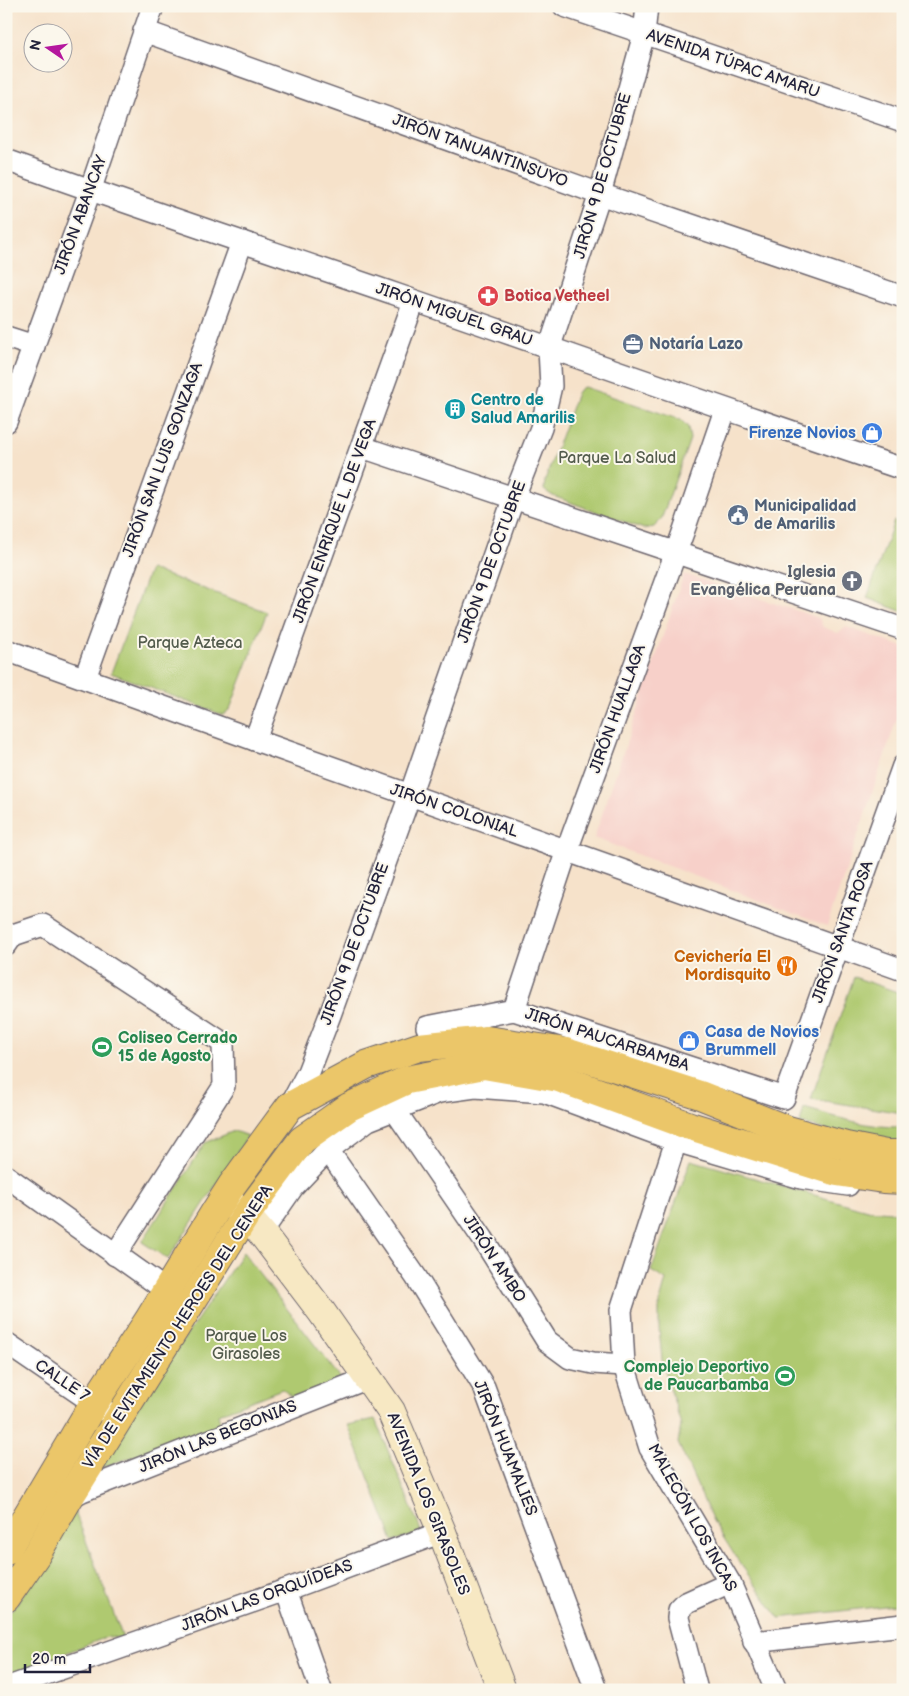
<svg xmlns="http://www.w3.org/2000/svg" width="909" height="1696" font-family="'Balsamiq Sans',sans-serif">
  <style>
    .built { fill: #f7d0c9 }
    .green { fill: #afc96f; stroke: #687655 }
    .lines { fill: none; stroke-linecap: round; stroke-linejoin: round }
    .minor-casing { stroke: #6c656d; stroke-width: 24 }
    .secondary-casing { stroke: #6c656d; stroke-width: 30 }
    .primary-casing { stroke: #6c656d; stroke-width: 30 }
    .minor { stroke: #fff; stroke-width: 21 }
    .secondary { stroke: #f7e8c3; stroke-width: 28 }
    .primary { stroke: #ebc669; stroke-width: 28 }
    .labels { text-anchor: middle; dominant-baseline: central; stroke-width: 4; stroke-linejoin: round; paint-order: stroke }
    .street-label { font-size: 16px; fill: #22223b; stroke: #fbf7ec }
    .health-label { font-size: 16px; font-weight: bold; fill: #be3a42; stroke: #fbf7ec; text-anchor: start }
    .service-label { font-size: 16px; font-weight: bold; fill: #4e5e75; stroke: #fbf7ec; text-anchor: start }
    .culture-label { font-size: 16px; font-weight: bold; fill: #0d838f; stroke: #fbf7ec; text-anchor: start }
    .shop-label { font-size: 16px; font-weight: bold; fill: #366cbe; stroke: #fbf7ec; text-anchor: end }
    .park-label { font-size: 16px; fill: #535c4d; stroke: #fbf7ec }
    .worship-label { font-size: 16px; font-weight: bold; fill: #5b616d; stroke: #fbf7ec; text-anchor: end }
    .food-label { font-size: 16px; font-weight: bold; fill: #c56008; stroke: #fbf7ec; text-anchor: end }
    .leisure-label { font-size: 16px; font-weight: bold; fill: #27864d; stroke: #fbf7ec; text-anchor: start }
  </style>
  <rect width="100%" height="100%" fill="#fbf7ec"/>
  <filter id="ink" filterUnits="userSpaceOnUse"><feTurbulence type="fractalNoise" baseFrequency=".02" numOctaves="2"/><feDisplacementMap in="SourceGraphic" scale="10" xChannelSelector="R" yChannelSelector="G"/><feConvolveMatrix kernelMatrix="1 2 1 2 8 2 1 2 1" color-interpolation-filters="sRGB"/></filter>
  <filter id="wash" filterUnits="userSpaceOnUse"><feTurbulence type="fractalNoise" baseFrequency=".0096" numOctaves="4" result="noise"/><feDisplacementMap in="SourceGraphic" scale="20" xChannelSelector="R" yChannelSelector="G"/><feGaussianBlur stdDeviation="1.12" result="paint"/><feColorMatrix in="noise" values="0 0 0 0 0 0 0 0 0 0 0 0 0 0 0 0 0 1.4 0 .05"/><feComposite in="paint" operator="in"/></filter>
  <g filter="url(#wash)">
    <rect width="100%" height="100%" fill="#f6e2ca"/>
    <polygon class="built" points="684,574 819,618 823,627 838,633 846,627 903,647 903,701 827,926 594,838"/>
    <g class="green">
      <polygon points="584,387 681,420 688,427 690,439 661,520 654,527 644,529 553,496 544,490 545,480 577,393 580,389"/>
      <polygon points="894,521 903,524 903,612 867,598"/>
      <polygon points="150,569 267,612 230,709 223,715 111,673"/>
      <polygon points="854,977 903,994 903,1113 811,1099"/>
      <path d="M804,1108c32,9 65,20 99,19v16l-40,-3 -63,-17z"/>
      <polygon points="234,1131 248,1136 168,1259 142,1242 205,1143"/>
      <polygon points="691,1160 867,1210 903,1213 903,1604 779,1618 737,1559 713,1521 678,1443 681,1425 662,1360 659,1328 659,1305 666,1280 651,1271"/>
      <polygon points="243,1252 342,1380 296,1400 282,1389 218,1414 221,1427 95,1470"/>
      <polygon points="375,1419 422,1533 393,1541 348,1425"/>
      <polygon points="75,1512 123,1638 107,1637 6,1676 6,1616 18,1602"/>
    </g>
  </g>
  <g filter="url(#ink)">
    <g class="lines">
      <g class="minor-casing">
        <g id="minor">
          <polyline points="564,6 903,121"/>
          <polyline points="144,31 600,194 903,297"/>
          <path d="M6,160c130,47 261,90 392,135 168,58 336,118 505,174"/>
          <polyline points="6,337 34,346"/>
          <polyline points="6,422 90,191 153,6"/>
          <polyline points="362,447 903,629"/>
          <polyline points="6,650 255,740 903,970"/>
          <polyline points="85,678 242,242"/>
          <polyline points="255,740 414,301"/>
          <polyline points="6,945 13,935 43,925 223,1043 224,1086 115,1255"/>
          <polyline points="514,1010 567,850 684,530 725,410"/>
          <polyline points="427,1027 514,1010 784,1098 903,766"/>
          <polyline points="290,1106 308,1072 330,1015 410,795 514,497 541,428 551,386 549,349 600,194 644,34 647,6"/>
          <polyline points="394,1109 483,1239 547,1341 570,1358 593,1363 624,1365"/>
          <polyline points="676,1141 621,1310 624,1365 650,1448 730,1583 776,1690"/>
          <polyline points="328,1150 416,1277 484,1387 596,1690"/>
          <polyline points="6,1176 167,1291"/>
          <polyline points="261,1233 293,1187 328,1150 368,1120 439,1092 475,1087 544,1092 676,1141 801,1178 848,1185"/>
          <polyline points="6,1343 107,1412"/>
          <polyline points="69,1498 82,1491 368,1378"/>
          <polyline points="286,1590 321,1690"/>
          <polyline points="754,1642 903,1625"/>
          <polyline points="6,1688 286,1590 442,1532"/>
          <polyline points="697,1690 678,1618 679,1610 686,1603 730,1583"/>
        </g>
      </g>
      <g class="secondary-casing">
        <polyline id="secondary" points="229,1202 246,1215 264,1236 321,1311 391,1411 442,1532 502,1690"/>
      </g>
      <g class="primary-casing">
        <g id="primary">
          <polyline points="6,1551 94,1403 148,1321 216,1210 232,1185 270,1133 290,1106 366,1065 419,1047 487,1040 566,1052 700,1095 788,1130 846,1146 886,1154 903,1154"/>
          <polyline points="6,1598 36,1555 69,1498 246,1215 302,1140 349,1107 407,1080 484,1065 559,1078 690,1126 837,1172 883,1179 903,1180"/>
        </g>
      </g>
      <use href="#minor" class="minor"/>
      <use href="#secondary" class="secondary"/>
      <use href="#primary" class="primary"/>
    </g>
  </g>
  <defs>
    <g id="pharmacy-disc" transform="scale(1.125)"><circle r="9.5" fill="#e0444e" stroke="#fbf7ec"/><path d="M-2-6h4v4h4v4h-4v4h-4v-4h-4v-4h4Z" fill="#fff"/></g>
    <g id="office-disc" transform="scale(1.125)"><circle r="9.5" fill="#5c6f8a" stroke="#fbf7ec"/><path d="M-6-3h4V-5.5h4V-3h4V5H-6ZM-1-4.5V-3h2v-1.5ZM-6 0V1H6V0Z" fill="#fff"/></g>
    <g id="building-disc" transform="scale(1.125)"><circle r="9.5" fill="#0f9aa8" stroke="#fbf7ec"/><path d="M-4-6H4V6H1V3H-1V6H-4ZM-2.5-4.3h1.7v1.8h-1.7ZM.8-4.3h1.7v1.8H.8ZM-2.5-1h1.7V.8h-1.7ZM.8-1h1.7V.8H.8Z" fill="#fff"/></g>
    <g id="shop-disc" transform="scale(1.125)"><circle r="9.5" fill="#3f7fe0" stroke="#fbf7ec"/><path d="M-5-2.5h2.3a2.7 3.5 0 0 1 5.4 0H5L5.5 6h-11ZM-1.5-2.5h3a1.5 2.3 0 0 0-3 0Z" fill="#fff"/></g>
    <g id="civic-disc" transform="scale(1.125)"><circle r="9.5" fill="#5c6f8a" stroke="#fbf7ec"/><path d="M-.6-6.5H3V-4.5H.6V-3L4-1V1h2V6H-6V1h2V-1L-.6-3ZM-1.2 2.5V6h2.4V2.5Z" fill="#fff"/></g>
    <g id="church-disc" transform="scale(1.125)"><circle r="9.5" fill="#6b7280" stroke="#fbf7ec"/><path d="M-1.2-6h2.4v3.5h3.3v2.4h-3.3V6h-2.4V-.1h-3.3v-2.4h3.3Z" fill="#fff"/></g>
    <g id="restaurant-disc" transform="scale(1.125)"><circle r="9.5" fill="#e8710a" stroke="#fbf7ec"/><path d="M-5-6h1v4h1v-4h1v4h1v-4h1v5L-1.5 .5V6h-2V.5L-5-1ZM5-6V6H3V1.5H1.5Q1.5-4 5-6Z" fill="#fff"/></g>
    <g id="stadium-disc" transform="scale(1.125)"><circle r="9.5" fill="#2e9e5b" stroke="#fbf7ec"/><path d="M0-5a6.5 5 0 1 0 0 10a6.5 5 0 1 0 0-10ZM-3.5-1.8h7v3.6h-7Z" fill="#fff"/></g>
  </defs>
  <g fill-rule="evenodd">
    <use href="#pharmacy-disc" x="488" y="296"/>
    <use href="#office-disc" x="633" y="344"/>
    <use href="#building-disc" x="455" y="409"/>
    <use href="#shop-disc" x="872" y="433"/>
    <use href="#civic-disc" x="738" y="515"/>
    <use href="#church-disc" x="852" y="581"/>
    <use href="#restaurant-disc" x="787" y="966"/>
    <use href="#shop-disc" x="689" y="1041"/>
    <use href="#stadium-disc" x="102" y="1047"/>
    <use href="#stadium-disc" x="785" y="1376"/>
  </g>
  <g class="labels">
    <g class="street-label">
      <text transform="translate(733 64) rotate(19)">AVENIDA TÚPAC AMARU</text>
      <text transform="translate(480 151) rotate(20)">JIRÓN TANUANTINSUYO</text>
      <text transform="translate(603 176) rotate(-74)">JIRÓN 9 DE OCTUBRE</text>
      <text transform="translate(81 215) rotate(-70)">JIRÓN ABANCAY</text>
      <text transform="translate(454 315) rotate(19)">JIRÓN MIGUEL GRAU</text>
      <text transform="translate(163 460) rotate(-70)">JIRÓN SAN LUIS GONZAGA</text>
      <text transform="translate(335 521) rotate(-70)">JIRÓN ENRIQUE L. DE VEGA</text>
      <text transform="translate(492 562) rotate(-70)">JIRÓN 9 DE OCTUBRE</text>
      <text transform="translate(618 709) rotate(-70)">JIRÓN HUALLAGA</text>
      <text transform="translate(454 811) rotate(19)">JIRÓN COLONIAL</text>
      <text transform="translate(843 932) rotate(-70)">JIRÓN SANTA ROSA</text>
      <text transform="translate(355 944) rotate(-70)">JIRÓN 9 DE OCTUBRE</text>
      <text transform="translate(607 1040) rotate(18)">JIRÓN PAUCARBAMBA</text>
      <text transform="translate(494 1259) rotate(57)">JIRÓN AMBO</text>
      <text transform="translate(178 1327) rotate(-57)">VÍA DE EVITAMIENTO HEROES DEL CENEPA</text>
      <text transform="translate(62 1381) rotate(34)">CALLE 7</text>
      <text transform="translate(218 1437) rotate(-22)">JIRÓN LAS BEGONIAS</text>
      <text transform="translate(505 1448) rotate(68)">JIRÓN HUAMALIES</text>
      <text transform="translate(428 1504) rotate(68)">AVENIDA LOS GIRASOLES</text>
      <text transform="translate(692 1518) rotate(61)">MALECÓN LOS INCAS</text>
      <text transform="translate(267 1596) rotate(-20)">JIRÓN LAS ORQUÍDEAS</text>
    </g>
    <g class="health-label">
      <text x="504" y="296">Botica Vetheel</text>
    </g>
    <g class="service-label">
      <text x="649" y="344">Notaría Lazo</text>
      <text x="754" y="506">Municipalidad<tspan x="754" dy="18">de Amarilis</tspan></text>
    </g>
    <g class="culture-label">
      <text x="471" y="400">Centro de<tspan x="471" dy="18">Salud Amarilis</tspan></text>
    </g>
    <g class="shop-label">
      <text x="856" y="433">Firenze Novios</text>
      <text x="705" y="1032" text-anchor="start">Casa de Novios<tspan x="705" dy="18">Brummell</tspan></text>
    </g>
    <g class="park-label">
      <text x="617" y="458">Parque La Salud</text>
      <text x="190" y="643">Parque Azteca</text>
      <text x="246" y="1336">Parque Los<tspan x="246" dy="18">Girasoles</tspan></text>
    </g>
    <g class="worship-label">
      <text x="836" y="572">Iglesia<tspan x="836" dy="18">Evangélica Peruana</tspan></text>
    </g>
    <g class="food-label">
      <text x="771" y="957">Cevichería El<tspan x="771" dy="18">Mordisquito</tspan></text>
    </g>
    <g class="leisure-label">
      <text x="118" y="1038">Coliseo Cerrado<tspan x="118" dy="18">15 de Agosto</tspan></text>
      <text x="769" y="1367" text-anchor="end">Complejo Deportivo<tspan x="769" dy="18">de Paucarbamba</tspan></text>
    </g>
  </g>
  <rect width="909" height="1696" fill="none" stroke="#fbf7ec" stroke-width="25"/>
  <g transform="translate(48 48) rotate(283)"><circle r="24" fill="#fbf7ec" stroke="#a4a2a5"/>
  <path d="M0-4L9 19L0 12L-9 19Z" fill="#b5179e"/>
  <text y="-8" font-size="14" font-weight="bold" text-anchor="middle" fill="#22223b">N</text>
  </g>
  <path d="M25 1664v8h65v-8" fill="none" stroke="#22223b" stroke-width="2.5"/>
  <text x="32" y="1664" font-size="15" fill="#22223b" stroke="#fbf7ec" stroke-width="4" paint-order="stroke">20 m</text>
</svg>
